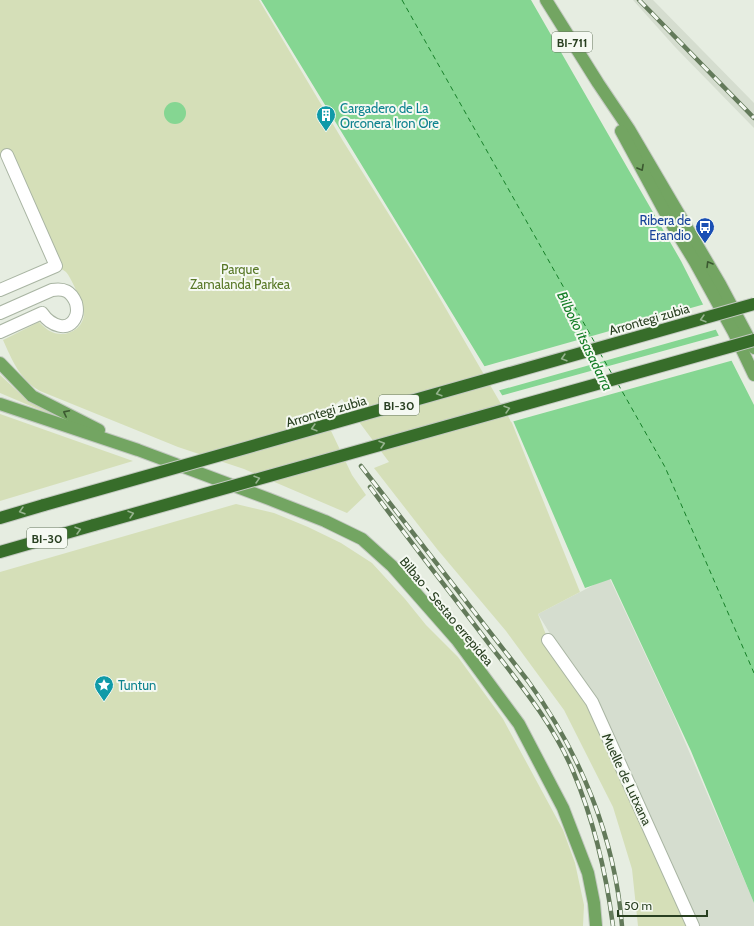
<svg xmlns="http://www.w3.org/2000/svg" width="754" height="926" font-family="Cabin,sans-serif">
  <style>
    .built { fill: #d5ddcf }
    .green { fill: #d5dfb8 }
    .water { fill: #85d692 }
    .pier { fill: #e6ede1 }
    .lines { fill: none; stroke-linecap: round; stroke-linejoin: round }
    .ferry { stroke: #167f28; stroke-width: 1; stroke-dasharray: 5 4; stroke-linecap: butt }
    .minor-casing { stroke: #a9b5a3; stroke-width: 14 }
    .major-casing { stroke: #c3c9c1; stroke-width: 14 }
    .highway-casing { stroke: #c3c9c1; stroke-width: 14 }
    .minor { stroke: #fff; stroke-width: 12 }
    .major { stroke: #73a562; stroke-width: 12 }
    .highway { stroke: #376d2a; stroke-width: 12 }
    .rail-casing { stroke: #637a5a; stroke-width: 4.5 }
    .rail { stroke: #f5f9f2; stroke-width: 3; stroke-dasharray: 9; stroke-linecap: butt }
    .highway-bridge-casing { stroke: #c3c9c1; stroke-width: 14; stroke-linecap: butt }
    .highway-bridge { stroke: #376d2a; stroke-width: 12 }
    .oneway { stroke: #3b5830 }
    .oneway2 { stroke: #96b38e }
    .labels { text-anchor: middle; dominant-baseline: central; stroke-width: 4; stroke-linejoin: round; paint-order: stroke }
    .shield { fill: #f5f9f2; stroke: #66775f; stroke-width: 1 }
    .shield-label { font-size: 12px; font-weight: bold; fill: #283f20 }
    .culture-label { font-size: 13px; fill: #0d838f; stroke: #f5f9f2; text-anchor: start }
    .transit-label { font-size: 13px; fill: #164399; stroke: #f5f9f2; text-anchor: end }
    .park-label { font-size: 13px; fill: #587827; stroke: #f5f9f2 }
    .street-label { font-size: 13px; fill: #283f20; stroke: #f5f9f2 }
    .water-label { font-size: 14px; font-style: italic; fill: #167f28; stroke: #f5f9f2 }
  </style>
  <rect width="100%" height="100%" fill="#e6ede1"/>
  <g class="built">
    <polygon points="633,0 653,0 754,103 754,128 675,47"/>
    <polygon points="609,577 673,714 746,884 754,903 754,926 693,926 592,702 538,614"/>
  </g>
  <g class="green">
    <path d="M0,0h259l84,141 77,123 92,159 68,169 -42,22 10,26 44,62 101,224h-55l-6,-57 -19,-62 -49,-97 -58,-79 -69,-82 -63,-81 15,-6 -47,-63 -19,15 29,61 14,20 -19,18 -103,-44 -66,-22 -138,-56c-20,-11 -28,-31 -37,-51l36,-18c4,4 8,8 13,10 13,6 31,-2 32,-18 1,-6 -13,-37 -18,-42 -3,-3 -10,-5 -14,-7l-52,-112z"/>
    <polygon points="0,375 26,399 90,431 0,393"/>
    <polygon points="0,414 133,461 0,501"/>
    <polygon points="236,504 274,513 308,527 341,543 372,563 405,599 426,625 458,657 503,719 563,830 575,863 584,905 583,926 0,926 0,572"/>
  </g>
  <g class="water">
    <polygon points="261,0 531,0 681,261 754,405 754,903 691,751 611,579 585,588 502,395"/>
    <circle cx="175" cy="113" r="11"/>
  </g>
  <g class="pier">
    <polygon points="705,304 718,329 497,391 482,367"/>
    <polygon points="721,335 734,360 511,422 500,396"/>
  </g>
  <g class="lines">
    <g class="ferry">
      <polyline points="402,0 595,343"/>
      <polyline points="600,353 612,374"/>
      <polyline points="618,384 665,467 754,673"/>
    </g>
    <g class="minor-casing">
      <g id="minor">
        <polyline points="0,290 56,266 7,155"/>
        <path d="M0,313l52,-23c12,-2 19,1 24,13 1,5 2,8 0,13 -7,18 -26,9 -34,-3l-42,19"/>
        <polyline points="548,640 592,702 693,926"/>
      </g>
    </g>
    <g class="major-casing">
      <g id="major">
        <polyline points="546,0 598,83 629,129 720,284 754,348"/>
        <polyline points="621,131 668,218 695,262 733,331 754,375"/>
        <polyline points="0,363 32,396 99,430"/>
        <polyline points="0,404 138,450 269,499 325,521 362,539 392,566 457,640 519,724 563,808 588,873 594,903 596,926"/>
      </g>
    </g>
    <g class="highway-casing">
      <g id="highway">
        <polyline points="0,518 44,505"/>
        <polyline points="0,552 94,525"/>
      </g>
    </g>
    <use href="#minor" class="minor"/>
    <use href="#major" class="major"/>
    <use href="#highway" class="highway"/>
    <g class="rail-casing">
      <g id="rail">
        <polyline points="639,0 754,118"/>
        <path d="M361,466l167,215c52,72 87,156 94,245"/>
        <path d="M370,487c39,53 80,105 119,157 31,40 64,80 84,127 21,50 33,101 40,155"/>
      </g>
    </g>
    <use href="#rail" class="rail"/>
    <g class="highway-bridge-casing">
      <g id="highway-bridge">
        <polyline points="44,505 754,304"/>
        <polyline points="94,525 754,340"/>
      </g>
    </g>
    <use href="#highway-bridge" class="highway-bridge"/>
  </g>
  <defs><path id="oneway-chevron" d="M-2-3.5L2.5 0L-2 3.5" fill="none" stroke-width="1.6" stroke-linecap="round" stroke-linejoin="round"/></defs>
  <g class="oneway">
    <use href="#oneway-chevron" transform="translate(641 168) rotate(61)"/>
    <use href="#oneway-chevron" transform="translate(709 264) rotate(-121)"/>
    <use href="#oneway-chevron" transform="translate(66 413) rotate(-153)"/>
  </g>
  <g class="oneway2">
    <use href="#oneway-chevron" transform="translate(703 319) rotate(164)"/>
    <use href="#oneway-chevron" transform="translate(564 358) rotate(164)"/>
    <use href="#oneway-chevron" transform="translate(439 393) rotate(164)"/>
    <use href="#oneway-chevron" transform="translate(507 409) rotate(-16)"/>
    <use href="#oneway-chevron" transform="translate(314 428) rotate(164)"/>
    <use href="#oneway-chevron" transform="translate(382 444) rotate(-16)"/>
    <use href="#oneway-chevron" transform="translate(257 479) rotate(-16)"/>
    <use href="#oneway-chevron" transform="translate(22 511) rotate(164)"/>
    <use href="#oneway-chevron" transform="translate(131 514) rotate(-16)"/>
    <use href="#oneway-chevron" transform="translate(78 530) rotate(-16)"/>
  </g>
  <defs>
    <g id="building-pin" transform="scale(1)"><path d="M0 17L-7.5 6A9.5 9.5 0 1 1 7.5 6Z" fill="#0f9aa8" stroke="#f5f9f2"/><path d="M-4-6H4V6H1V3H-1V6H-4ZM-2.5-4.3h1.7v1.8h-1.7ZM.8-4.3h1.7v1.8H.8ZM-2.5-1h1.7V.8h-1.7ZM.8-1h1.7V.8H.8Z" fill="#fff"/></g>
    <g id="bus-pin" transform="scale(1)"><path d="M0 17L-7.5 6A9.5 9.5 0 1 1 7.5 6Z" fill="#1a4fb4" stroke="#f5f9f2"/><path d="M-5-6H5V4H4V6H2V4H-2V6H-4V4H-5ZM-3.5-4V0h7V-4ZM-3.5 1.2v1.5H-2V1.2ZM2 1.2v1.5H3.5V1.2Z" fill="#fff"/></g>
    <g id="sight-pin" transform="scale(1)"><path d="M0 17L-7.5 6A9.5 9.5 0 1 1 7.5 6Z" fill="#0f9aa8" stroke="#f5f9f2"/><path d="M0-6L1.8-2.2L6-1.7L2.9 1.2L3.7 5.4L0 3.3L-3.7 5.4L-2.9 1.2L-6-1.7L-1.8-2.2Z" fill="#fff"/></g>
  </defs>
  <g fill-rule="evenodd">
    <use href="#building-pin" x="326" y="115"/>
    <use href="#bus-pin" x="705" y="227"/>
    <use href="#sight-pin" x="104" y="685"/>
  </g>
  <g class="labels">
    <g class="shield">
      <rect x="552" y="32" width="40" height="20" rx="3"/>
      <rect x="379" y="395" width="40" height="20" rx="3"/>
      <rect x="27" y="528" width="40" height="20" rx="3"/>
    </g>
    <g class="shield-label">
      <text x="572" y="42">BI-711</text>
      <text x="399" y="405">BI-30</text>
      <text x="47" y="538">BI-30</text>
    </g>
    <g class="culture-label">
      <text x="340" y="108">Cargadero de La<tspan x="340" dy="15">Orconera Iron Ore</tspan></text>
      <text x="118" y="685">Tuntun</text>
    </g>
    <g class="transit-label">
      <text x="691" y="220">Ribera de<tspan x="691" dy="15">Erandio</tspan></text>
    </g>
    <g class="park-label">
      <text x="240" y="269">Parque<tspan x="240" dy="15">Zamalanda Parkea</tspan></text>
    </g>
    <g class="street-label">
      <text transform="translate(649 319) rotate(-16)">Arrontegi zubia</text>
      <text transform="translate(326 411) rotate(-16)">Arrontegi zubia</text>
      <text transform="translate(447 611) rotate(50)">Bilbao - Sestao errepidea</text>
      <text transform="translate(627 779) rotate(65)">Muelle de Lutxana</text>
    </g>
    <g class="water-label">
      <text transform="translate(585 341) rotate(64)">Bilboko itsasadarra</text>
    </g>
  </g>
  <path d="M618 910v6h89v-6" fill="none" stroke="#283f20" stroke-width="2"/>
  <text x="624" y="910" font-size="12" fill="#283f20" stroke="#f5f9f2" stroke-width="3" paint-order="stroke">50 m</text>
</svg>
